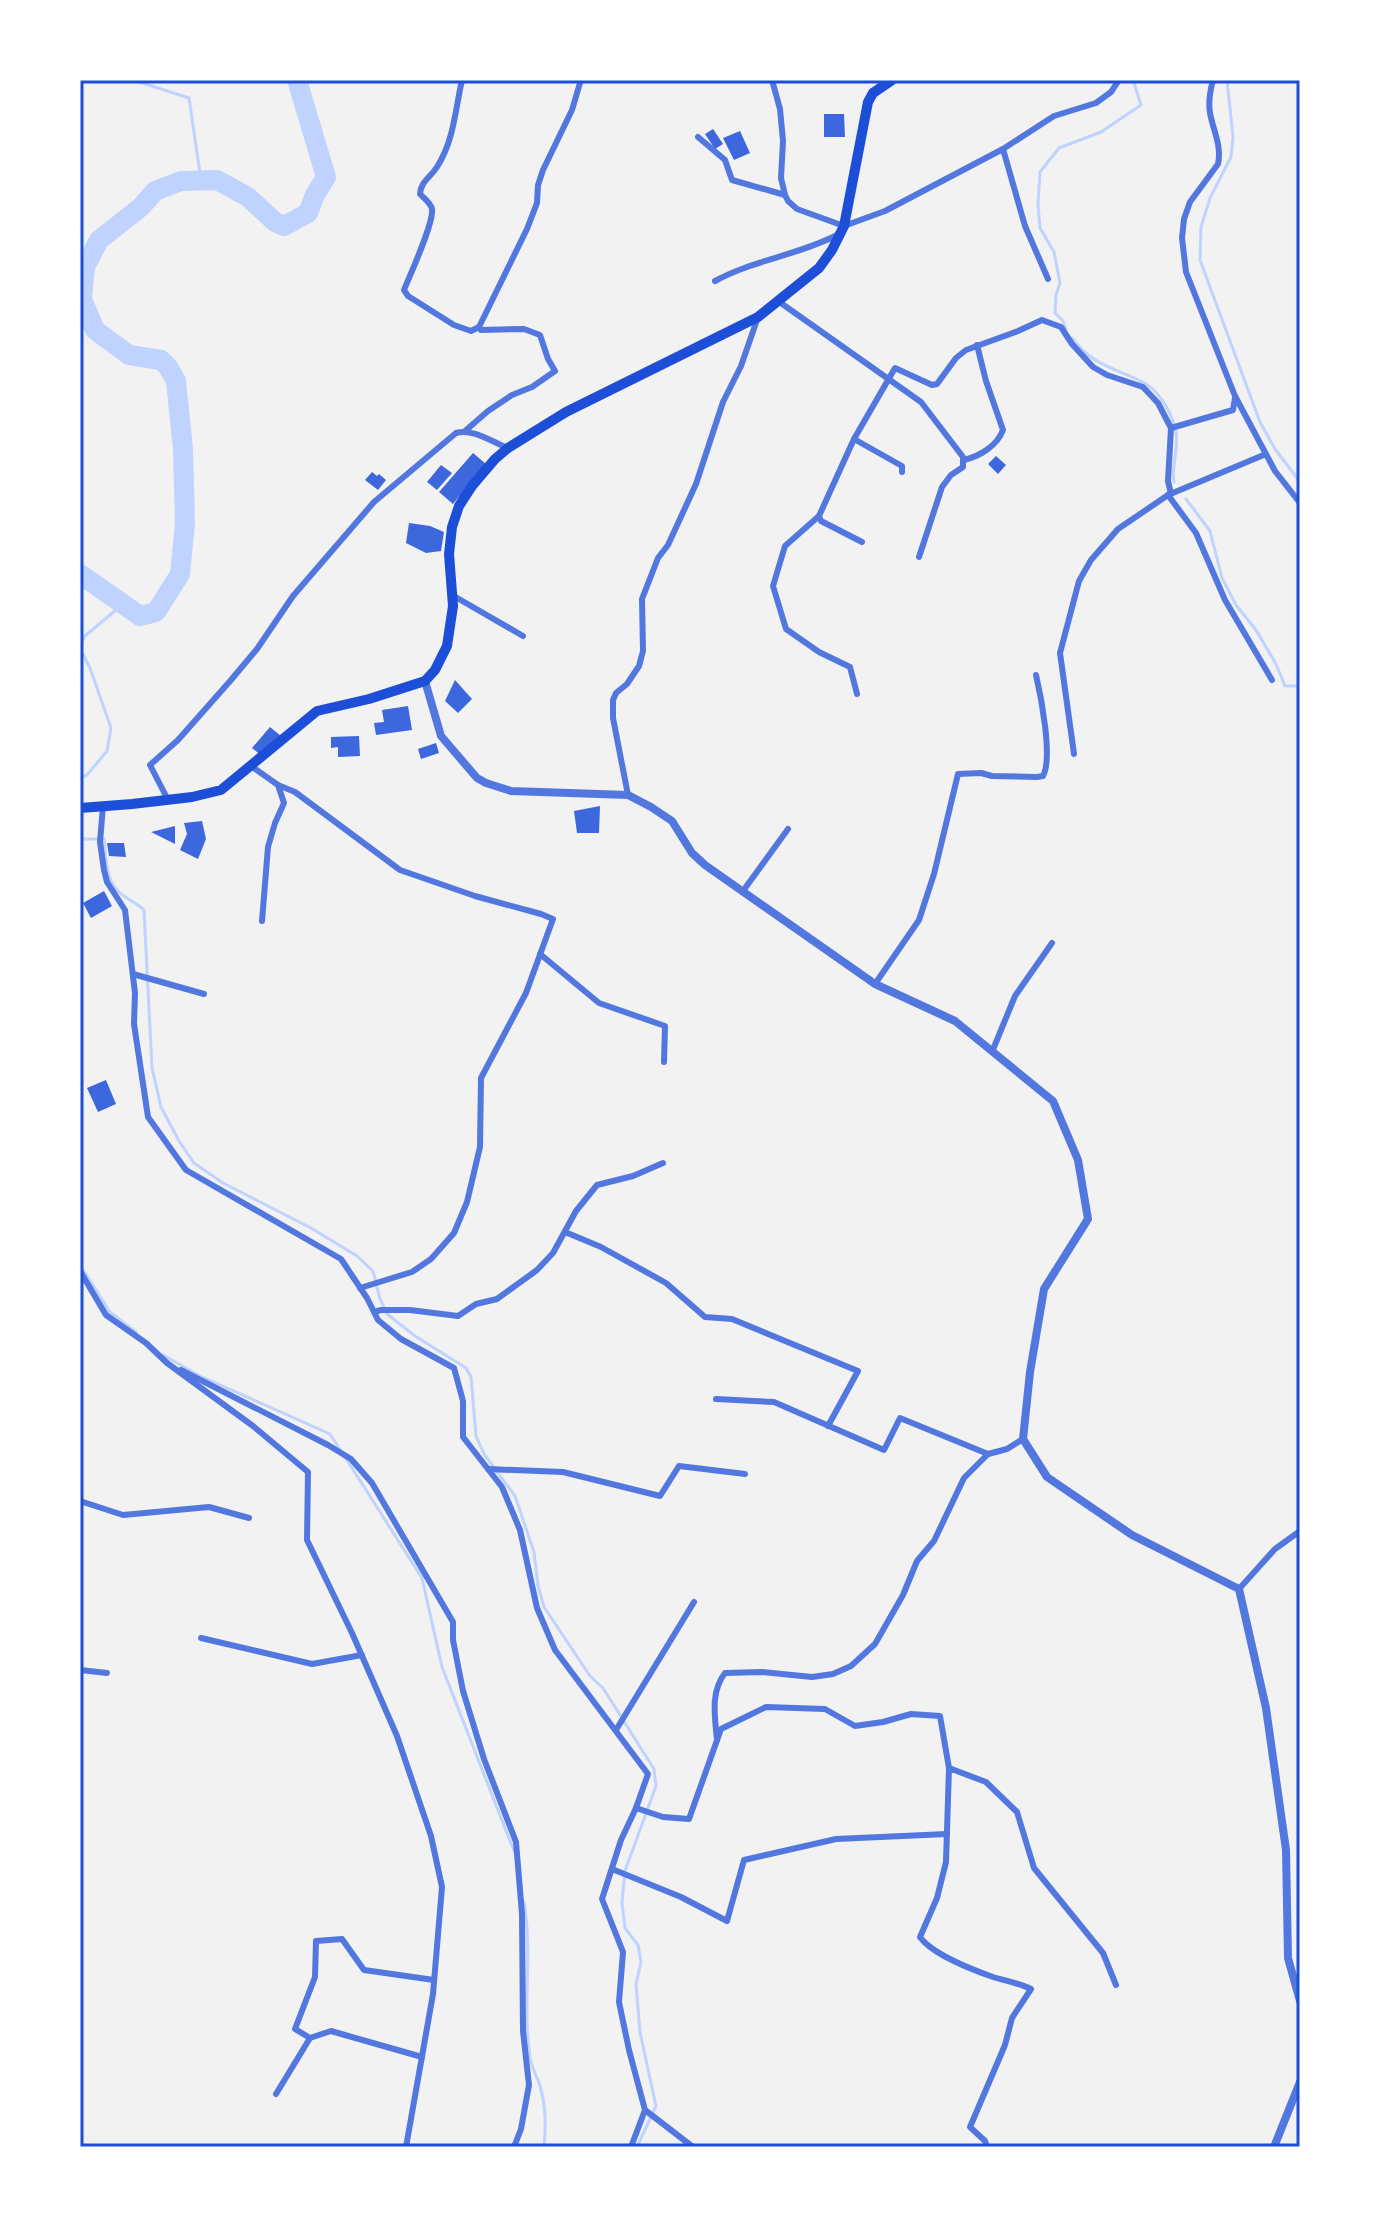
<svg xmlns="http://www.w3.org/2000/svg" width="1380" height="2227" font-family="'PT Sans',sans-serif">
  <style>
    .lines { fill: none; stroke-linecap: round; stroke-linejoin: round }
    .stream { stroke: #bfd3fe; stroke-width: 3 }
    .river { stroke: #bfd3fe; stroke-width: 20 }
    .building { fill: #3d67dc }
    .minor { stroke: #5277de; stroke-width: 6 }
    .tertiary { stroke: #5277de; stroke-width: 8 }
    .primary { stroke: #1d4ed8; stroke-width: 10 }
    .neatline { fill: none; stroke: #1d4ed8; stroke-width: 3 }
  </style>
  <rect width="100%" height="100%" fill="#f2f2f2"/>
  <g class="lines">
    <g class="stream">
      <polyline points="133,80 189,98 201,180"/>
      <polyline points="1130,80 1134,83 1138,80"/>
      <polyline points="1227,80 1233,137 1231,157 1210,198 1201,227 1200,260 1260,422 1275,449 1300,482"/>
      <polyline points="1066,329 1063,321 1055,313 1056,295 1060,283 1054,252 1040,228 1038,204 1040,172 1059,148 1101,132 1141,105 1134,83"/>
      <path d="M1072,338c22,30 46,30 74,46 15,9 27,32 30,48 3,17 -5,34 -2,50"/>
      <polyline points="1186,499 1210,531 1222,578 1236,605 1256,630 1276,664 1285,686 1300,686"/>
      <polyline points="80,645 85,636 123,604"/>
      <polyline points="80,648 90,668 111,728 107,751 87,775 80,778"/>
      <path d="M80,839h24c2,17 1,37 13,51 7,8 19,12 27,20l8,158 9,39 18,34 15,22 29,20 88,45 46,28 16,15 7,28 7,15 28,22 51,32 5,9 5,59 8,18 31,42 19,56 4,34 6,21 46,69 13,12 51,81 2,17 -31,85 -3,32 3,25 13,17 3,17 -5,22 4,48 16,74 -19,41"/>
      <polyline points="80,1265 110,1312 136,1332"/>
      <polyline points="163,1355 200,1376 330,1434 341,1451"/>
      <polyline points="345,1457 422,1578 442,1667 514,1851"/>
      <path d="M524,1902c9,51 -2,103 6,155 1,10 7,19 10,29 6,21 6,39 4,61"/>
    </g>
    <polyline class="river" points="80,574 140,616 156,612 180,574 185,523 183,449 176,381 168,367 161,360 129,355 95,330 82,299 85,267 99,240 141,207 155,191 181,181 217,180 248,197 275,222 284,226 308,213 315,195 326,177 297,80"/>
  </g>
  <g class="building">
    <polygon points="824,114 844,114 845,137 824,137"/>
    <polygon points="713,129 723,144 715,149 705,134"/>
    <polygon points="740,131 750,153 734,160 723,138"/>
    <polygon points="473,453 486,464 453,504 439,492"/>
    <polygon points="996,456 1006,465 998,474 988,464"/>
    <polygon points="441,465 452,473 437,490 427,482"/>
    <polygon points="372,472 377,476 379,474 386,480 378,490 365,480"/>
    <polygon points="409,523 430,526 444,532 441,551 426,553 406,543"/>
    <polygon points="455,680 472,699 458,713 445,701"/>
    <polygon points="408,706 412,730 376,735 374,723 384,722 382,710"/>
    <polygon points="270,727 281,736 262,756 252,748"/>
    <polygon points="359,736 360,756 338,757 338,747 331,748 331,737"/>
    <polygon points="436,743 439,753 421,759 418,749"/>
    <polygon points="600,806 599,833 577,833 574,811"/>
    <polygon points="202,821 206,839 198,859 180,850 187,834 184,823"/>
    <polygon points="175,826 175,844 151,832"/>
    <polygon points="107,843 124,843 126,857 109,856"/>
    <polygon points="104,891 112,906 91,918 83,903"/>
    <polygon points="106,1080 116,1104 98,1112 87,1088"/>
  </g>
  <g class="lines">
    <g class="minor">
      <path d="M462,80c-7,31 -8,60 -25,87 -7,11 -16,14 -17,27 4,4 11,9 12,15 2,14 -22,66 -28,81l4,6 46,29 17,6 8,-4"/>
      <polyline points="772,80 780,109 783,141 781,178 785,195 788,201 797,209 844,226 885,211 1003,149 1054,116 1096,103 1111,92 1119,80"/>
      <path d="M1213,80c-3,11 -5,21 -3,33 3,17 12,33 8,51l-28,38 -6,17 -2,19 4,34 49,124 40,75 25,32"/>
      <polyline points="698,137 725,160 732,180 785,195"/>
      <polyline points="1003,149 1025,226 1048,279"/>
      <path d="M715,281c38,-21 84,-26 122,-46"/>
      <polyline points="778,301 921,402 963,457 963,467 951,475 942,487 919,557"/>
      <polyline points="1171,428 1233,410 1235,398"/>
      <polyline points="465,431 488,411 512,395 532,387 555,371 548,359 540,335 524,329 481,330 479,327 527,229 537,203 538,185 543,170 572,110 580,83"/>
      <polyline points="854,439 902,466 902,472"/>
      <path d="M964,460c16,-4 33,-14 39,-30l-17,-49 -9,-36"/>
      <polyline points="1168,495 1196,533 1225,600 1272,680"/>
      <polyline points="819,516 785,546 773,586 786,629 819,652 850,667 857,694"/>
      <polyline points="862,542 821,521 819,516 854,439 895,368 932,385 937,384 956,358 966,350 1018,331 1042,320 1061,327 1072,344 1093,367 1107,375 1143,387 1158,403 1171,428 1168,481 1171,494"/>
      <polyline points="452,595 523,636"/>
      <polyline points="1074,754 1060,653 1079,581 1091,560 1118,529 1168,495 1266,454"/>
      <polyline points="251,766 278,785 284,803 275,823 268,847 262,921"/>
      <polyline points="278,785 295,792 400,870 475,896 541,914 553,919 526,993 481,1078 480,1147 467,1202 454,1233 431,1259 412,1272 360,1288"/>
      <polyline points="628,795 613,718 613,700 616,693 627,684 639,666 643,651 642,599 658,558 668,545 696,484 723,402 741,366 758,317"/>
      <path d="M168,800l-18,-35 28,-25 53,-60 26,-31 36,-53 81,-94 82,-69c17,-5 36,9 52,15"/>
      <polyline points="103,806 100,842 104,870 107,882 125,910 135,993 134,1024 148,1117 186,1170 341,1259 367,1298 378,1320 401,1339 454,1368 463,1401 463,1437 502,1487 520,1530 537,1608 555,1650 648,1774 636,1808 621,1840 602,1899 623,1952 619,2002 629,2050 645,2110 693,2147"/>
      <polyline points="743,891 788,829"/>
      <polyline points="540,954 599,1003 665,1026 664,1062"/>
      <polyline points="133,974 204,994"/>
      <path d="M875,984l44,-64 15,-46 24,-100 23,-1 11,3 45,1 6,-1c10,-18 -2,-80 -7,-101"/>
      <polyline points="992,1052 1015,996 1052,943"/>
      <polyline points="565,1232 601,1247 666,1283 705,1317 732,1319 858,1371 828,1426"/>
      <polyline points="80,1271 106,1315 146,1343 167,1363 253,1426 308,1472 307,1540 352,1633 397,1736 431,1836 442,1887 433,1994 406,2147"/>
      <polyline points="374,1312 381,1310 410,1310 458,1316 476,1304 497,1299 537,1270 553,1253 576,1211 597,1185 633,1176 663,1163"/>
      <polyline points="181,1370 328,1445 351,1459 372,1483 453,1622 453,1640 463,1691 484,1759 516,1842 522,1914 523,2031 529,2085 521,2129 514,2147"/>
      <polyline points="716,1399 774,1402 884,1450 900,1418 988,1454"/>
      <polyline points="488,1469 563,1472 660,1496 679,1466 745,1474"/>
      <polyline points="80,1501 123,1515 209,1507 249,1518"/>
      <polyline points="1239,1589 1275,1549 1300,1531"/>
      <polyline points="201,1638 312,1664 362,1655"/>
      <polyline points="80,1670 107,1673"/>
      <polyline points="616,1730 694,1602"/>
      <path d="M717,1740c-2,-23 -7,-48 8,-67l37,-1 50,5 21,-3 18,-8 24,-22 28,-49 14,-34 17,-20 30,-63 24,-24 19,-5 16,-10"/>
      <polyline points="636,1808 663,1817 689,1819 721,1729 766,1707 825,1709 855,1726 883,1722 911,1714 940,1716 949,1768"/>
      <polyline points="612,1869 681,1897 727,1921 744,1860 836,1839 947,1834"/>
      <polyline points="310,2038 295,2029 315,1977 316,1941 342,1939 364,1970 434,1980"/>
      <polyline points="276,2094 310,2038 331,2031 422,2057"/>
      <polyline points="631,2147 645,2110"/>
      <path d="M987,2147l-2,-6 -15,-14 35,-82 7,-27 19,-29c-12,-6 -25,-8 -38,-12 -20,-7 -61,-23 -73,-40l17,-39 9,-36 3,-94 37,14 31,30 17,56 69,85 13,32"/>
    </g>
    <g class="tertiary">
      <polyline points="425,681 441,736 477,778 486,783 511,791 628,795 651,807 672,821 692,853 705,865 875,984 955,1021 1053,1101 1078,1160 1088,1219 1044,1289 1030,1372 1023,1439 1047,1477 1132,1535 1239,1589 1266,1708 1286,1850 1288,1958 1300,2001"/>
      <polyline points="1274,2147 1300,2082"/>
    </g>
    <polyline class="primary" points="80,808 132,804 192,797 221,790 317,711 369,699 425,681 435,670 447,646 453,606 449,554 452,527 459,506 472,486 495,459 508,448 566,412 758,317 819,268 832,250 844,226 868,102 873,93 892,80"/>
  </g>
  <rect width="1380" height="2227" fill="none" stroke="#ffffff" stroke-width="164"/>
  <rect x="82" y="82" width="1216" height="2063" class="neatline"/>
</svg>
